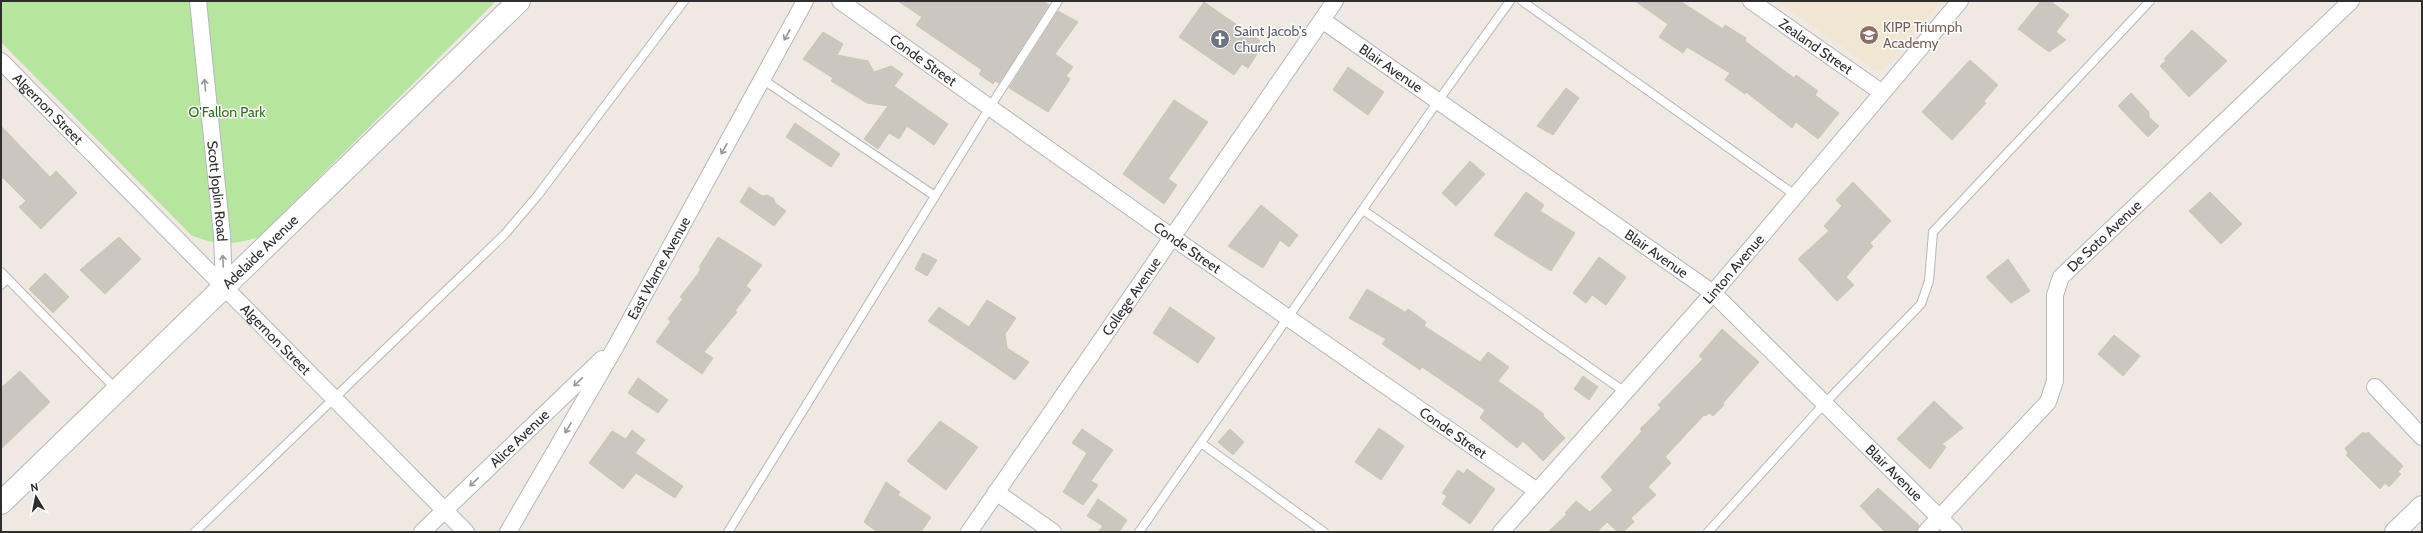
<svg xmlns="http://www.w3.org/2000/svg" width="2423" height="533" font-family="Cabin,sans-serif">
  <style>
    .education { fill: #f0e6d1 }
    .green { fill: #b6e59e }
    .building { fill: #cbc7bf; stroke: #cbc5ba }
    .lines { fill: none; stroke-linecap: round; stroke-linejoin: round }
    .service-casing { stroke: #b4b7c1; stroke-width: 10 }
    .minor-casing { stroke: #b4b7c1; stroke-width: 18 }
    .tertiary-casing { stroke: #b4b7c1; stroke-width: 22 }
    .secondary-casing { stroke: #b4b7c1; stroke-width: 24 }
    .service { stroke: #fff; stroke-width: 8 }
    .minor { stroke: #fff; stroke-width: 16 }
    .tertiary { stroke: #fff; stroke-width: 20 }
    .secondary { stroke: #fff; stroke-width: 22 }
    .oneway { stroke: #969696 }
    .labels { text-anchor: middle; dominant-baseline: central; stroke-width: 3; stroke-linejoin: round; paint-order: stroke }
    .education-label { font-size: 14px; fill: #785e54; stroke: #fff; text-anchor: start }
    .worship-label { font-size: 14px; fill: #5b616d; stroke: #fff; text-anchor: start }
    .street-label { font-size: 14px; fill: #2e2e2e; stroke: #fff }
    .park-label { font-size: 14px; fill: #2c6e1b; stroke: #fff }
  </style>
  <rect width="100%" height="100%" fill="#efe9e1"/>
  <polygon class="education" points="1777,1 1942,1 1882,70 1876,70"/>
  <path class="green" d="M1,1h495l-237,236c-26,8 -42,9 -68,-2l-190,-193z"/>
  <g class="building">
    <polygon points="898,1 1043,1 1049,5 999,83 995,81 993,84 979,74 982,70 916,25 922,17"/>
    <polygon points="1635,1 1680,1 1723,29 1725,25 1746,38 1745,41 1794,78 1796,75 1818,91 1815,95 1839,113 1818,139 1796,122 1792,128 1746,92 1745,94 1725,80 1730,73 1687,47 1683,53 1659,37 1668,24"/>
    <polygon points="2041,1 2050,1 2069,15 2056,32 2066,40 2049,52 2018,29"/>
    <polygon points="1204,2 1260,41 1252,51 1257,54 1248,68 1242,64 1234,75 1179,37"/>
    <polygon points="1058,11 1078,22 1055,54 1073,67 1066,76 1070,79 1048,112 1009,88"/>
    <polygon points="2192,30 2227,61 2189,97 2160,66 2166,61 2164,59"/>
    <polygon points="823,32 843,44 837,55 868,61 874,72 891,66 903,74 894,86 948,124 934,145 907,126 899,139 889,133 878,149 864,139 888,106 867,103 831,81 833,78 803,59"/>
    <polygon points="1970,60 1998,85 1984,101 1986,103 1952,140 1922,112"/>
    <polygon points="1348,67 1384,92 1368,115 1333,90"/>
    <polygon points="1566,88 1579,98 1553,135 1537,126"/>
    <polygon points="2131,93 2149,112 2149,117 2159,126 2148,137 2118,106"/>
    <polygon points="1174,100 1208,122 1168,179 1177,185 1164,204 1123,174"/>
    <polygon points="795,123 840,154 831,167 786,137"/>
    <polygon points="1,126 50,177 56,171 77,193 41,229 19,207 26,201 1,176"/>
    <polygon points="1470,161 1485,174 1456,206 1442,193"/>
    <polygon points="1853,182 1891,221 1870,243 1873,246 1846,277 1854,285 1837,301 1798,259 1829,231 1824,226 1842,206 1836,200"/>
    <polygon points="749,187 762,196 767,195 774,199 775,203 786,211 774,226 740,202"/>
    <polygon points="1526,192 1544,205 1540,211 1575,233 1551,271 1494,235"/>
    <polygon points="2210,192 2242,224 2221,244 2189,211"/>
    <polygon points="1261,205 1298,235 1289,247 1280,240 1263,268 1228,246"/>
    <polygon points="119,237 141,259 105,294 80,270"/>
    <polygon points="718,237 762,265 746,286 751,290 735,311 737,312 704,352 713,358 702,374 656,342 671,321 668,319 683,299 680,297 698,274 701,268 699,267"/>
    <polygon points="923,253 937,260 927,276 915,269"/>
    <polygon points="1599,257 1626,277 1606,305 1592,295 1586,303 1573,293"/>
    <polygon points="2008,259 2030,291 2011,303 1986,277"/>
    <polygon points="45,273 69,297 53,313 29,289"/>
    <polygon points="1367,289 1405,312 1408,309 1426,322 1424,326 1480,362 1488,352 1509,367 1498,381 1544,414 1543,416 1565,438 1543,461 1523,441 1517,448 1480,418 1485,410 1422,367 1420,370 1382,344 1386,339 1349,318"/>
    <polygon points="987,300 1016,318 1005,334 1007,348 1029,362 1015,380 928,321 939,307 969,327"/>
    <polygon points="1170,307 1215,338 1198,363 1153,333"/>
    <polygon points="1722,329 1759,362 1723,403 1724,405 1713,416 1709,413 1706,416 1704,415 1665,457 1671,463 1648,487 1656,495 1631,518 1634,522 1623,532 1618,532 1607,522 1597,532 1548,532 1567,514 1565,513 1576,501 1590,512 1613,490 1601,477 1642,431 1640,429 1661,408 1658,405 1703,359 1699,356"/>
    <polygon points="2114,335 2140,356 2123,376 2098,354"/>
    <polygon points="20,371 50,402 1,449 1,388"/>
    <polygon points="1583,376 1598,387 1589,400 1574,389"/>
    <polygon points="638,378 668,400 658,413 628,393"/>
    <polygon points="1934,401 1963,428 1942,444 1946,447 1930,469 1897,439"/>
    <polygon points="940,421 978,447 946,490 907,461"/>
    <polygon points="1379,428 1404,446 1381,480 1355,462"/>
    <polygon points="1082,429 1113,450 1091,481 1098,485 1083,505 1063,492 1087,453 1072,443"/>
    <polygon points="1230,429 1244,442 1233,455 1218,442"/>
    <polygon points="632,430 645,440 635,453 683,486 675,498 636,473 623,489 589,463 612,431 626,439"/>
    <polygon points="2363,432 2366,434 2368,432 2403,466 2398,472 2401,474 2389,487 2385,483 2380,489 2346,455 2348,453 2345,448"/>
    <polygon points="1467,469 1495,489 1470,524 1442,504 1447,496 1442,493 1458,470 1464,474"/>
    <polygon points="886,482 900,492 898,495 931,517 921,532 877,532 864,522"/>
    <polygon points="1878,488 1919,525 1917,532 1885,532 1860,506"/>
    <polygon points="1098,499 1127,520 1119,532 1098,532 1103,526 1087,516"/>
  </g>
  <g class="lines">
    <g class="service-casing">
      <g id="service">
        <polyline points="1522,1 1795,195"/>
        <polyline points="762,79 935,196"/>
        <polyline points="1363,210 1625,392"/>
        <polyline points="1,272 117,390"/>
        <polyline points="1,285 7,279"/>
        <polyline points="1201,443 1324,532"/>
        <polyline points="195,532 505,234 538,195 684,1"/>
        <polyline points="728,532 990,107 1058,1"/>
        <polyline points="1139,532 1438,101 1510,1"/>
        <polyline points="1708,532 1825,403 1921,304 1929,281 1933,232 2150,1"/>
      </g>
    </g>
    <g class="minor-casing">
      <g id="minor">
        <path id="s1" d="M198,1l24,234 2,51"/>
        <path id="s2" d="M840,1l332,236 365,254"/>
        <path id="s3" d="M1751,1l130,91"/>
        <path id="s4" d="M1322,20l391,273 241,239"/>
        <path id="s5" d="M1,61l465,471"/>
        <polyline points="2375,387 2422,437"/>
        <polyline points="996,492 1053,532"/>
        <path id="s6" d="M422,532l180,-173"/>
        <path id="s7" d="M508,532l108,-186 189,-345"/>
        <path id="s8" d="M969,532l366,-531"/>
        <path id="s9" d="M1501,532l212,-239 247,-292"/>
        <path id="s10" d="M1926,532l122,-130 7,-21v-86l6,-18 290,-276"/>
      </g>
    </g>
    <g class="tertiary-casing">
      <polyline id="tertiary" points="2395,532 2422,506"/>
    </g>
    <g class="secondary-casing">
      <g id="secondary">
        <path id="s11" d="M1,503l518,-502"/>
      </g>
    </g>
    <use href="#service" class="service"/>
    <use href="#minor" class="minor"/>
    <use href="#tertiary" class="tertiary"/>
    <use href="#secondary" class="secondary"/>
  </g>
  <defs><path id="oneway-shaft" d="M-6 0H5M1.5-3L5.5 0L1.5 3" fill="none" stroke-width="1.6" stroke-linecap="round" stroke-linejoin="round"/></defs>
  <g class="oneway">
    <use href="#oneway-shaft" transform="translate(787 35) rotate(119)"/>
    <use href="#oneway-shaft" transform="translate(205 85) rotate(-95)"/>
    <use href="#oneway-shaft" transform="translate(724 149) rotate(119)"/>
    <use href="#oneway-shaft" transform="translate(223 261) rotate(-93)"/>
    <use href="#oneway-shaft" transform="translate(578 382) rotate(136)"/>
    <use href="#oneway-shaft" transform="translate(568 428) rotate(120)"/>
    <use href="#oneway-shaft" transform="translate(474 482) rotate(136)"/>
  </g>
  <defs>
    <g id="school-disc" transform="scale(1)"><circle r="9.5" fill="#8d6e63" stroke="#fff"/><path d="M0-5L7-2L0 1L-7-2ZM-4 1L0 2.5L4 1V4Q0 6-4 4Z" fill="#fff"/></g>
    <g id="church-disc" transform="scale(1)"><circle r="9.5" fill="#6b7280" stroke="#fff"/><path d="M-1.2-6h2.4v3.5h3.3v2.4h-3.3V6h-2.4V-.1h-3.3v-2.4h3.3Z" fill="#fff"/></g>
  </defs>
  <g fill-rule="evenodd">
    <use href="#school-disc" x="1869" y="35"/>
    <use href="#church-disc" x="1220" y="39"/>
  </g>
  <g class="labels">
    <g class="education-label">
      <text x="1883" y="27">KIPP Triumph<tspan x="1883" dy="16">Academy</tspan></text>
    </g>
    <g class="worship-label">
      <text x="1234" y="31">Saint Jacob's<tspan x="1234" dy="16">Church</tspan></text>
    </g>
    <g class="street-label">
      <text stroke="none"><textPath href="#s3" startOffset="79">Zealand Street</textPath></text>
      <text stroke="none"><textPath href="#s2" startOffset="102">Conde Street</textPath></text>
      <text stroke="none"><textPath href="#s4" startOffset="84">Blair Avenue</textPath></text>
      <text stroke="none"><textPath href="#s5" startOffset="67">Algernon Street</textPath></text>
      <text stroke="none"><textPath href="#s1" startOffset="191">Scott Joplin Road</textPath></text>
      <text stroke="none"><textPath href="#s10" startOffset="365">De Soto Avenue</textPath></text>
      <text stroke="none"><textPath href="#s2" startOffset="426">Conde Street</textPath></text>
      <text stroke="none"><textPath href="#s11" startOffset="361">Adelaide Avenue</textPath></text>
      <text stroke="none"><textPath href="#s4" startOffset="408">Blair Avenue</textPath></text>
      <text stroke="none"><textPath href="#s7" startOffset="304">East Warne Avenue</textPath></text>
      <text stroke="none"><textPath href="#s9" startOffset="351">Linton Avenue</textPath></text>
      <text stroke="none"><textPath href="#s8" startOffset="286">College Avenue</textPath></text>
      <text stroke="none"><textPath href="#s5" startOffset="391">Algernon Street</textPath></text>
      <text stroke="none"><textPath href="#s2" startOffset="750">Conde Street</textPath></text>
      <text stroke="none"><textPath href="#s6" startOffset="135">Alice Avenue</textPath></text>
      <text stroke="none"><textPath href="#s4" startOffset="732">Blair Avenue</textPath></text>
    </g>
    <g class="park-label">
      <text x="227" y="112">O'Fallon Park</text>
    </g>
  </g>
  <rect width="2423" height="533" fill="none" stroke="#2e2e2e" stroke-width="4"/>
  <g transform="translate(36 497) rotate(350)" stroke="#ffffff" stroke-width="3" paint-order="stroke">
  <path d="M0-3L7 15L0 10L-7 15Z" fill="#2e2e2e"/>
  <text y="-6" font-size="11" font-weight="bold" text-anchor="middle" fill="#2e2e2e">N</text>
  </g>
</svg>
